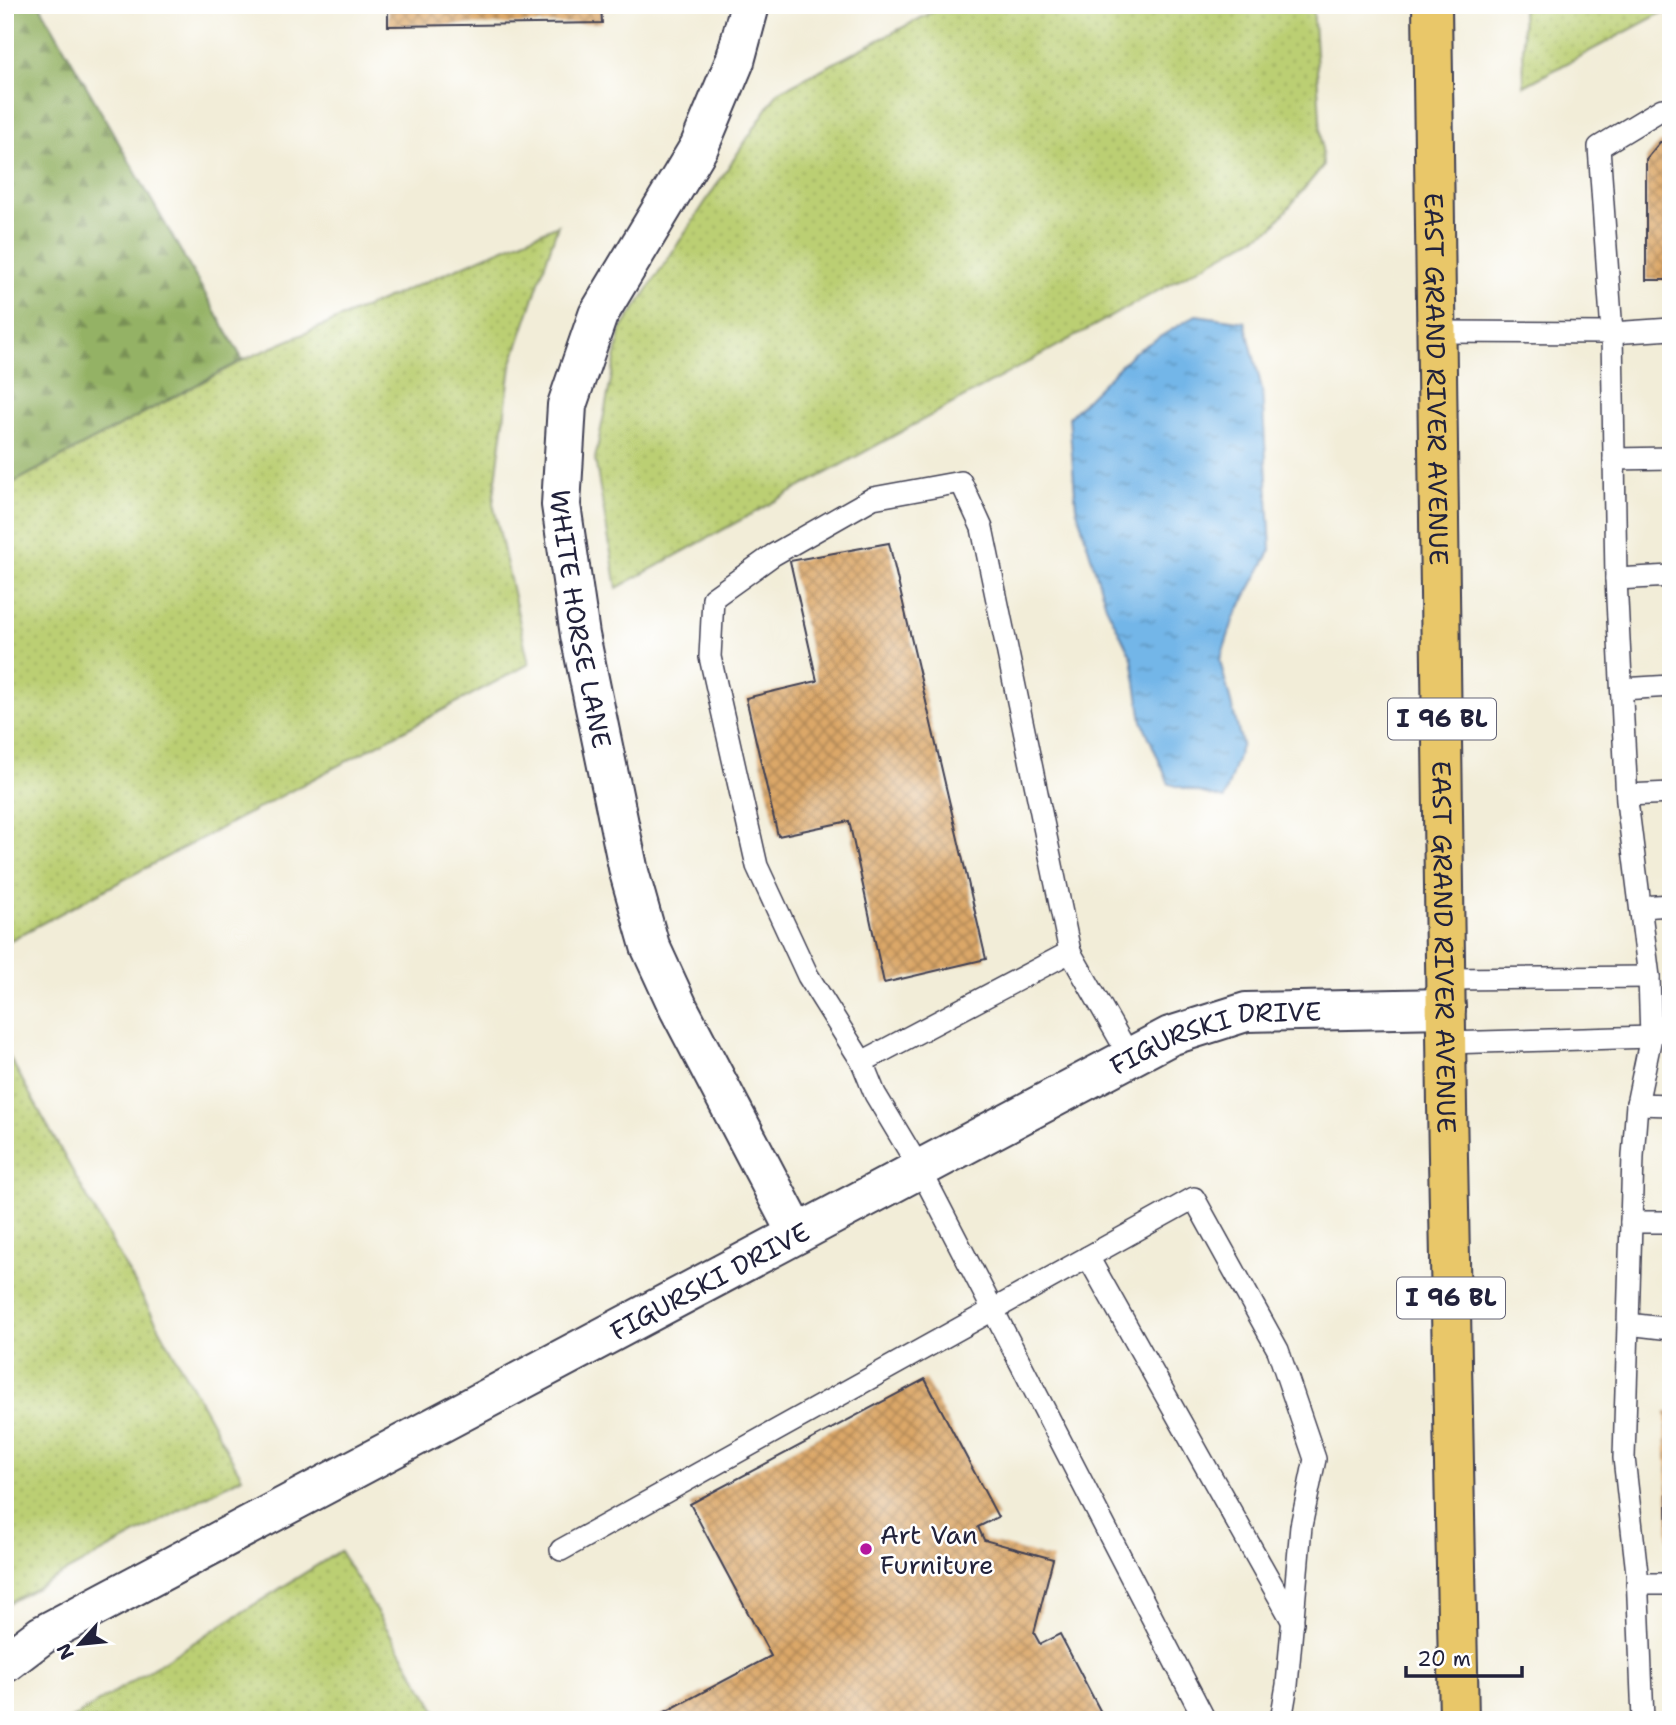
<svg xmlns="http://www.w3.org/2000/svg" width="1676" height="1725" font-family="'Shantell Sans',sans-serif">
  <style>
    .grass { fill: url(#grass-dots); stroke: #6e7857; stroke-width: 2 }
    .forest { fill: url(#forest-firs); stroke: #5b6a50; stroke-width: 2 }
    .water { fill: url(#water-ripples); stroke: #4a6c92; stroke-width: 2 }
    .building { fill: url(#building-cross-hatch) }
    .lines { fill: none; stroke-linecap: round; stroke-linejoin: round }
    .service-casing { stroke: #414053; stroke-width: 24 }
    .minor-casing { stroke: #414053; stroke-width: 42 }
    .primary-casing { stroke: #414053; stroke-width: 42 }
    .service { stroke: #fff; stroke-width: 21 }
    .minor { stroke: #fff; stroke-width: 38 }
    .primary { stroke: #e9c769; stroke-width: 38 }
    .poi-dot { fill: #b5179e; stroke: #fff; stroke-width: 2.5 }
    .labels { text-anchor: middle; dominant-baseline: central; stroke-width: 5; stroke-linejoin: round; paint-order: stroke }
    .shield { fill: #fff; stroke: #646476; stroke-width: 2 }
    .shield-label { font-size: 24px; font-weight: bold; fill: #22223b }
    .street-label { font-size: 26px; fill: #22223b; stroke: #fff }
    .poi-label { font-size: 26px; fill: #22223b; stroke: #fff; text-anchor: start }
  </style>
  <defs>
    <pattern id="grass-dots" width="8" height="8" patternUnits="userSpaceOnUse" patternTransform="scale(1.75)"><rect width="8" height="8" fill="#bbcf73"/><path d="M2 2h.1M6 6h.1" fill="none" stroke="#a0b164" stroke-width="1.8" stroke-linecap="round"/></pattern>
    <pattern id="forest-firs" width="22" height="20" patternUnits="userSpaceOnUse" patternTransform="scale(1.75)"><rect width="22" height="20" fill="#94b265"/><path d="M5 1l3.5 6h-7zM16 11l3.5 6h-7z" fill="#789054"/></pattern>
    <pattern id="water-ripples" width="26" height="14" patternUnits="userSpaceOnUse" patternTransform="scale(1.75)"><rect width="26" height="14" fill="#73b6e8"/><path d="M2 4q2-2 4 0t4 0M15 11q2-2 4 0t4 0" fill="none" stroke="#5e94bd"/></pattern>
    <pattern id="building-cross-hatch" width="8" height="8" patternUnits="userSpaceOnUse" patternTransform="scale(1.75)"><rect width="8" height="8" fill="#dba768"/><path d="M0 0l8 8M0 8l8-8" fill="none" stroke="#b18857"/></pattern>
  </defs>
  <rect width="100%" height="100%" fill="#fff"/>
  <filter id="ink" filterUnits="userSpaceOnUse"><feTurbulence type="fractalNoise" baseFrequency=".0143" numOctaves="2"/><feDisplacementMap in="SourceGraphic" scale="14" xChannelSelector="R" yChannelSelector="G"/><feConvolveMatrix kernelMatrix="1 2 1 2 8 2 1 2 1" color-interpolation-filters="sRGB"/></filter>
  <filter id="wash" filterUnits="userSpaceOnUse"><feTurbulence type="fractalNoise" baseFrequency=".00686" numOctaves="4" result="noise"/><feDisplacementMap in="SourceGraphic" scale="28" xChannelSelector="R" yChannelSelector="G"/><feGaussianBlur stdDeviation="1.57" result="paint"/><feColorMatrix in="noise" values="0 0 0 0 0 0 0 0 0 0 0 0 0 0 0 0 0 1.4 0 .05"/><feComposite in="paint" operator="in"/></filter>
  <g filter="url(#wash)">
    <rect width="100%" height="100%" fill="#f2edd8"/>
    <g class="grass">
      <polygon points="946,5 1313,5 1323,166 1272,228 617,588 595,459 621,330 778,92"/>
      <polygon points="1522,5 1671,5 1671,8 1524,86"/>
      <polygon points="558,225 511,366 493,503 529,664 5,943 5,487 243,360"/>
      <polygon points="5,1049 242,1477 5,1605"/>
      <polygon points="340,1551 442,1720 70,1720"/>
    </g>
    <polygon class="forest" points="5,5 40,5 243,360 5,487"/>
    <polygon class="water" points="1196,315 1245,322 1262,389 1271,550 1234,618 1220,661 1242,744 1224,799 1169,784 1142,721 1132,658 1106,606 1076,507 1069,417 1133,353"/>
    <g id="blocks">
      <g class="building">
        <polygon points="388,5 601,5 602,23 388,26"/>
        <polygon points="1660,142 1671,142 1671,280 1646,280 1646,159"/>
        <polygon points="889,543 986,959 884,983 849,821 778,836 746,698 817,681 790,561"/>
        <polygon points="925,1379 998,1517 978,1527 984,1540 1053,1559 1034,1633 1040,1644 1060,1634 1105,1720 650,1720 771,1656 690,1504"/>
        <polygon points="1665,1412 1671,1412 1671,1545 1668,1545"/>
      </g>
    </g>
  </g>
  <g filter="url(#ink)">
    <use href="#blocks" fill-opacity="0" stroke="#414053" stroke-width="2"/>
    <g class="lines">
      <g class="service-casing">
        <g id="service">
          <polyline points="1671,109 1662,109 1599,147 1612,333 1671,329"/>
          <polyline points="1437,332 1612,333 1616,579 1627,801 1649,977 1651,1037 1637,1104 1633,1156 1624,1458 1637,1573 1643,1720"/>
          <polyline points="1614,459 1671,458"/>
          <polyline points="1616,579 1671,576"/>
          <polyline points="1622,689 1671,686"/>
          <polyline points="1627,795 1671,793"/>
          <polyline points="1641,907 1671,905"/>
          <polyline points="1446,979 1649,977"/>
          <polyline points="1446,1043 1651,1037"/>
          <polyline points="1130,1057 1070,952 862,1062 875,1094 920,1169 1205,1720"/>
          <polyline points="862,1062 808,976 757,866 710,657 713,598 773,555 873,498 961,482 982,528 1070,952"/>
          <polyline points="1637,1104 1671,1105"/>
          <polyline points="1631,1222 1671,1222"/>
          <polyline points="1088,1257 1293,1622"/>
          <polyline points="1628,1324 1671,1329"/>
          <polyline points="561,1550 1194,1198 1278,1350 1315,1459 1301,1526 1287,1685 1281,1720"/>
          <polyline points="1637,1584 1671,1584"/>
        </g>
      </g>
      <g class="minor-casing">
        <g id="minor">
          <path id="s1" d="M750,5l-15,56 -36,86 -101,168 -31,90 -6,100 19,130 49,237 21,74 29,63 118,225"/>
          <path id="s2" d="M5,1663l37,-28 1128,-599 76,-24 200,-4"/>
        </g>
      </g>
      <g class="primary-casing">
        <g id="primary">
          <path id="s3" d="M1432,5l15,1101 12,614"/>
        </g>
      </g>
      <use href="#service" class="service"/>
      <use href="#minor" class="minor"/>
      <use href="#primary" class="primary"/>
    </g>
  </g>
  <circle class="poi-dot" cx="866" cy="1549" r="7"/>
  <g class="labels">
    <g class="shield">
      <rect x="1388" y="698.5" width="108" height="41" rx="5"/>
      <rect x="1397" y="1277.5" width="108" height="41" rx="5"/>
    </g>
    <g class="shield-label">
      <text x="1442" y="719">I 96 BL</text>
      <text x="1451" y="1298">I 96 BL</text>
    </g>
    <g class="street-label">
      <text stroke="none"><textPath href="#s3" startOffset="374">EAST GRAND RIVER AVENUE</textPath></text>
      <text stroke="none"><textPath href="#s1" startOffset="658">WHITE HORSE LANE</textPath></text>
      <text stroke="none"><textPath href="#s3" startOffset="942">EAST GRAND RIVER AVENUE</textPath></text>
      <text stroke="none"><textPath href="#s2" startOffset="1368">FIGURSKI DRIVE</textPath></text>
      <text stroke="none"><textPath href="#s2" startOffset="802">FIGURSKI DRIVE</textPath></text>
    </g>
    <g class="poi-label">
      <text x="880" y="1534">Art Van<tspan x="880" dy="30">Furniture</tspan></text>
    </g>
  </g>
  <rect width="1676" height="1725" fill="none" stroke="#fff" stroke-width="28"/>
  <g transform="translate(80 1644) rotate(243)" stroke="#ffffff" stroke-width="5" paint-order="stroke">
  <path d="M0-5L12 26L0 18L-12 26Z" fill="#22223b"/>
  <text y="-10" font-size="19" font-weight="bold" text-anchor="middle" fill="#22223b">N</text>
  </g>
  <path d="M1406 1666v10h116v-10" fill="none" stroke="#22223b" stroke-width="3.5"/>
  <text x="1417" y="1666" font-size="21" fill="#22223b" stroke="#ffffff" stroke-width="5" paint-order="stroke">20 m</text>
</svg>
